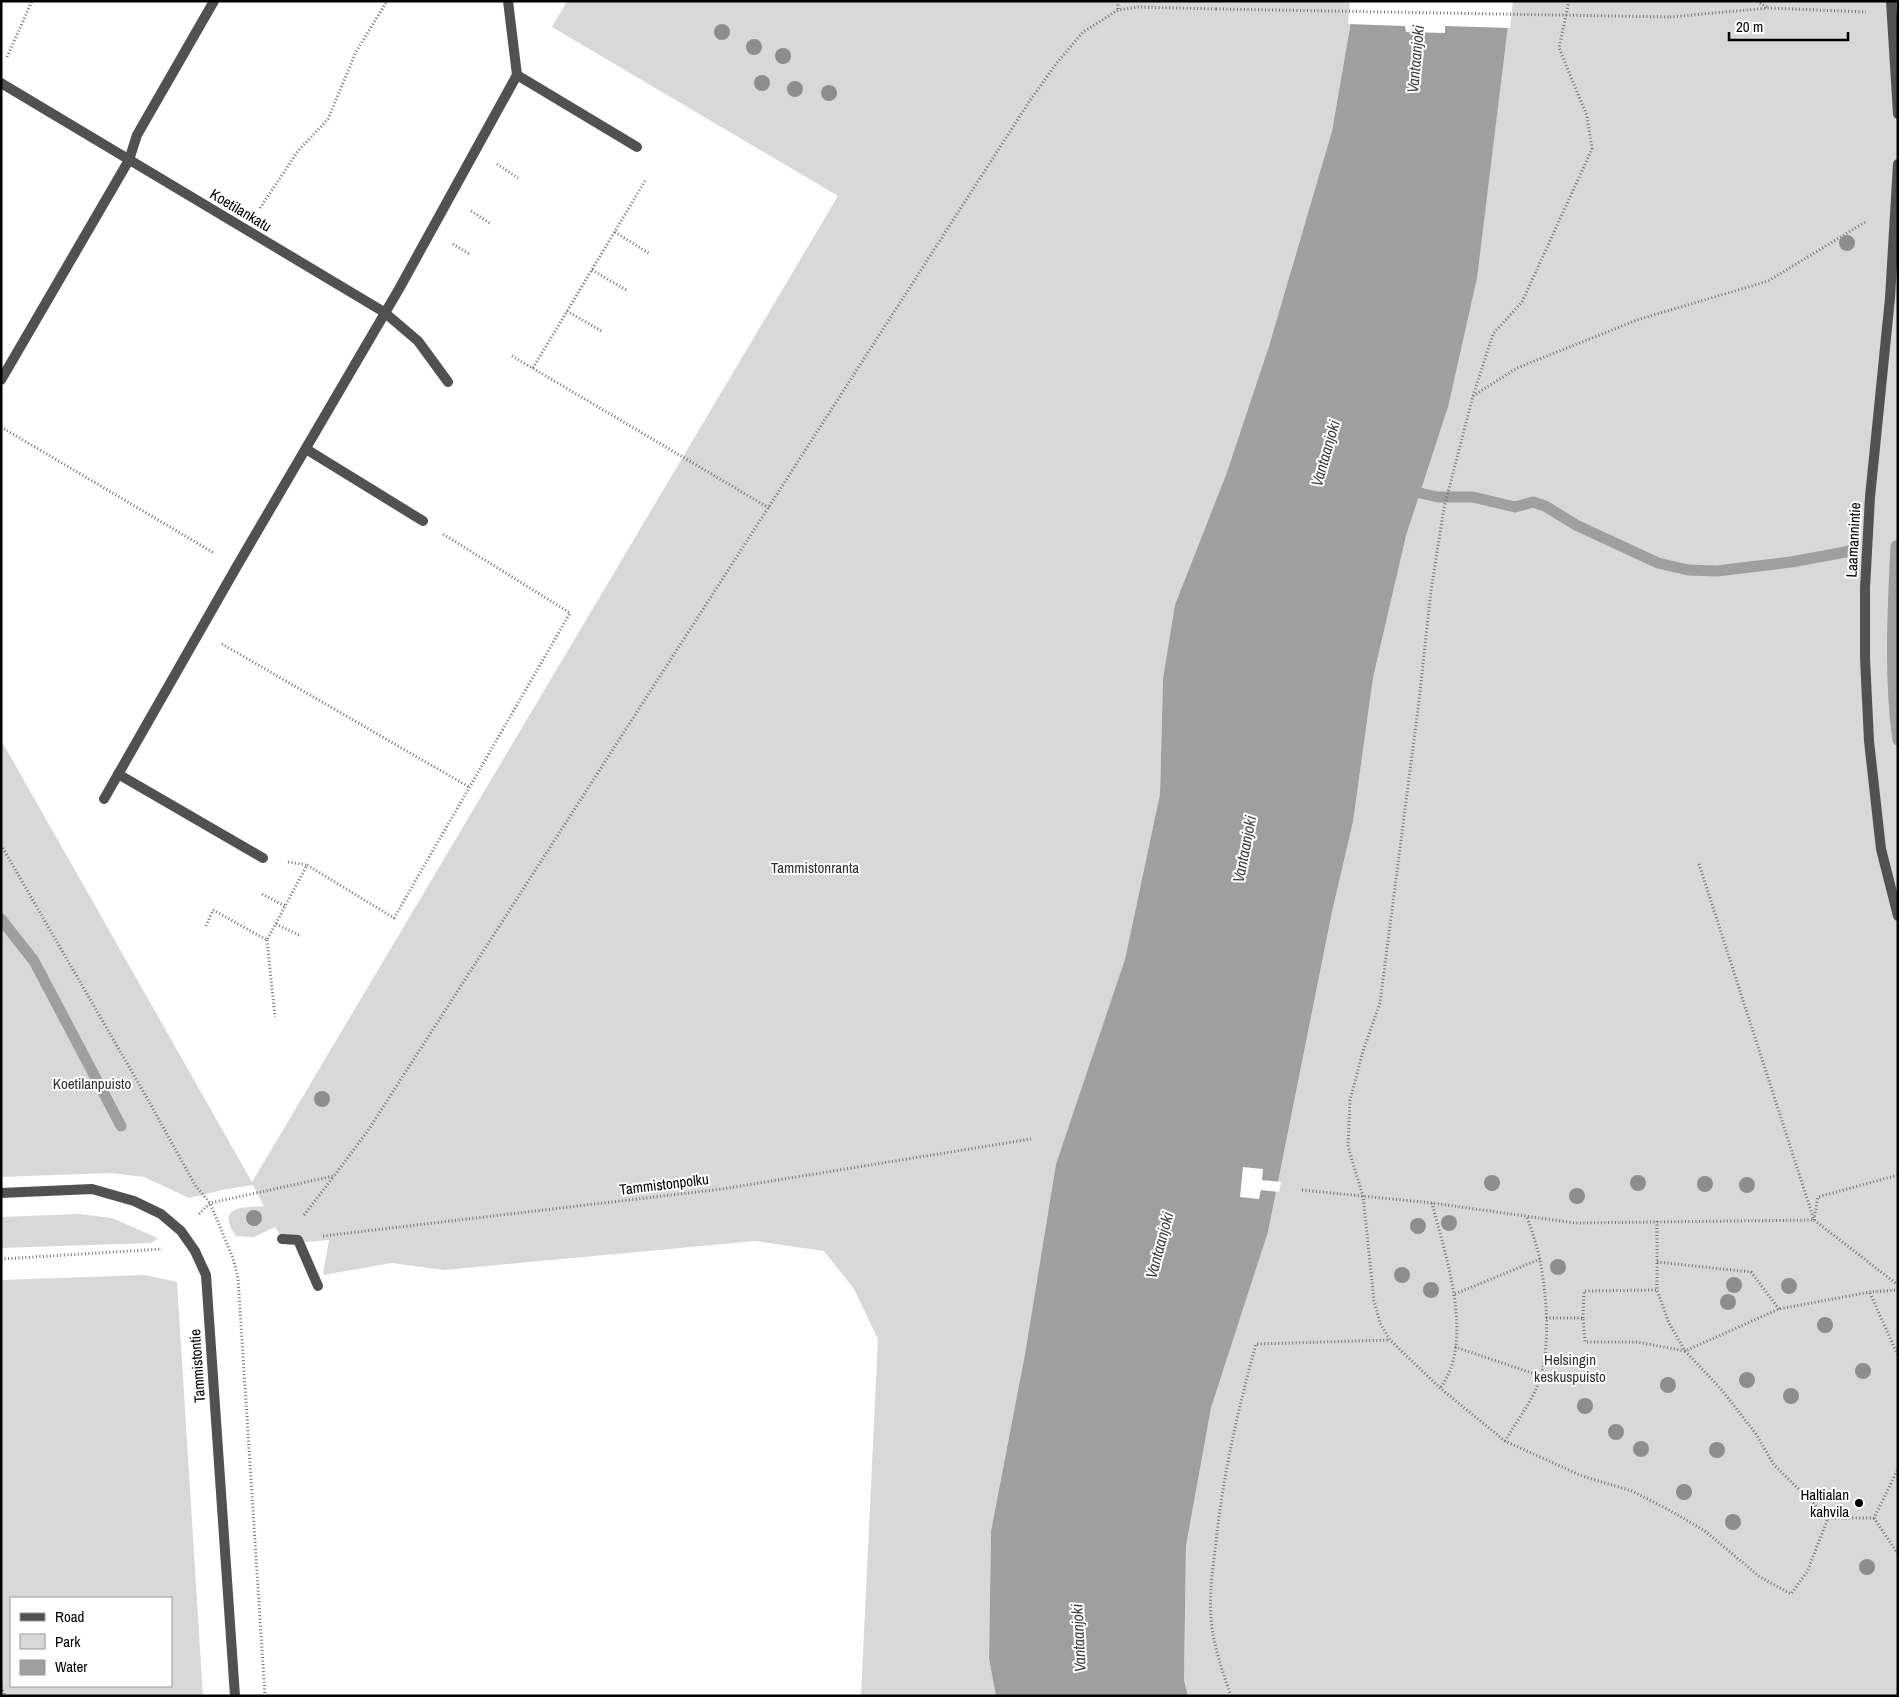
<svg xmlns="http://www.w3.org/2000/svg" width="1899" height="1697" font-family="'Archivo Narrow',sans-serif">
  <style>
    .green { fill: #d8d8d8; fill-rule: evenodd }
    .water { fill: #9f9f9f }
    .pier { fill: #fff }
    .lines { fill: none; stroke-linecap: round; stroke-linejoin: round }
    .stream { stroke: #9f9f9f; stroke-width: 11 }
    .path { stroke: #737373; stroke-width: 3; stroke-dasharray: 1 2.5; stroke-linecap: butt }
    .service { stroke: #515151; stroke-width: 10 }
    .minor { stroke: #515151; stroke-width: 10 }
    .path-bridge { stroke: #737373; stroke-width: 3; stroke-dasharray: 1 2.5; stroke-linecap: butt }
    .tree { fill: #8d8d8d }
    .poi-dot { fill: #000; stroke: #fff; stroke-width: 2 }
    .labels { text-anchor: middle; dominant-baseline: central; stroke-width: 4; stroke-linejoin: round; paint-order: stroke }
    .street-label { font-size: 15px; fill: #000; stroke: #fff }
    .park-label { font-size: 15px; fill: #2f2f2f; stroke: #fff }
    .poi-label { font-size: 15px; fill: #000; stroke: #fff; text-anchor: end }
    .water-label { font-size: 16px; font-style: italic; fill: #404040; stroke: #fff }
  </style>
  <rect width="100%" height="100%" fill="#fff"/>
  <g class="green">
    <path d="M567,1h785l-2,26 -18,104 -63,215 -43,129 -63,204 -3,115 -35,165 -69,205 -31,190 -34,177 -2,128 7,37h-135l17,-357 -24,-50 -30,-38 -69,-10 -311,29 -52,-7 -69,12 6,-35 -34,3 -11,-1 -9,-15 -21,10 -18,-1c-4,-5 -6,-9 -7,-14 -4,-18 25,-14 35,-16l-11,-21 -26,4 -38,9 -45,-21 -33,-4 -110,4v-437l251,442 586,-986 -286,-169z"/>
    <polygon points="1511,1 1898,1 1898,1696 1188,1696 1184,1680 1186,1546 1211,1408 1268,1232 1332,912 1353,822 1373,678 1406,536 1448,407"/>
    <polygon points="79,1214 112,1218 158,1238 151,1243 1,1248 1,1217"/>
    <path d="M145,1275l32,7 26,414h-202v-416zM11,1598h160v88h-160z"/>
  </g>
  <polygon class="water" points="1352,1 1511,1 1477,278 1448,407 1406,536 1373,678 1353,822 1332,912 1268,1232 1211,1408 1186,1546 1184,1680 1188,1696 996,1696 989,1659 991,1531 1025,1354 1056,1164 1125,959 1160,794 1163,679 1175,605 1226,475 1269,346 1332,131 1350,27"/>
  <g class="pier">
    <polygon points="1350,1 1513,1 1510,28 1445,26 1445,33 1406,32 1405,26 1348,24"/>
    <polygon points="1243,1167 1263,1169 1262,1180 1281,1182 1279,1192 1261,1190 1259,1199 1240,1197"/>
  </g>
  <g class="lines">
    <g class="stream">
      <polyline points="1420,493 1438,497 1473,497 1515,507 1533,502 1545,506 1576,525 1658,563 1688,570 1717,571 1791,562 1851,551"/>
      <path d="M1896,546c-3,64 -7,130 2,194"/>
      <polyline points="1,919 34,961 121,1126"/>
    </g>
    <g class="path">
      <polyline points="1118,1 1118,10"/>
      <polyline points="1569,1 1559,48 1587,116 1592,149 1522,302 1493,334 1473,396 1444,508 1431,590 1419,701 1380,1003 1363,1051 1350,1100 1348,1147 1363,1196 1374,1301 1380,1323 1390,1340 1440,1388 1505,1441 1582,1476 1632,1491 1669,1510 1705,1531 1760,1577 1791,1594 1807,1572 1828,1518"/>
      <polyline points="1757,1 1768,8"/>
      <polyline points="1670,17 1769,8 1866,12"/>
      <polyline points="7,57 32,1"/>
      <polyline points="497,164 518,178"/>
      <polyline points="260,208 298,151 328,119 356,52 387,1"/>
      <polyline points="471,211 491,224"/>
      <polyline points="615,232 650,254"/>
      <polyline points="453,244 471,255"/>
      <polyline points="592,270 628,291"/>
      <polyline points="567,311 603,332"/>
      <polyline points="512,356 769,508"/>
      <polyline points="533,368 645,181"/>
      <polyline points="1473,396 1517,368 1637,320 1768,281 1867,221"/>
      <polyline points="1,427 214,553"/>
      <polyline points="222,644 469,787"/>
      <polyline points="1,845 147,1098 195,1185 210,1203 233,1258 238,1278 265,1696"/>
      <polyline points="288,862 307,865"/>
      <polyline points="1699,864 1814,1220"/>
      <polyline points="262,894 285,906"/>
      <polyline points="276,924 301,936"/>
      <polyline points="206,926 213,910 267,940 307,865 394,918 570,613 443,534"/>
      <polyline points="267,940 275,1017"/>
      <polyline points="1302,1190 1432,1203 1575,1223 1814,1220 1898,1285"/>
      <path d="M1432,1203c13,52 44,139 8,185"/>
      <polyline points="199,1214 210,1203 334,1176 367,1132 1029,102 1056,64 1083,32 1118,10 1138,7 1216,9"/>
      <polyline points="304,1215 334,1176"/>
      <polyline points="1814,1220 1818,1197 1898,1175"/>
      <polyline points="1657,1221 1657,1290 1669,1323 1685,1351 1721,1389 1756,1434 1774,1465 1828,1518 1874,1518 1898,1469"/>
      <polyline points="323,1236 722,1189 1031,1139"/>
      <polyline points="1,1259 162,1249"/>
      <polyline points="1657,1262 1751,1272 1779,1309"/>
      <polyline points="1870,1293 1898,1356"/>
      <polyline points="1455,1294 1540,1259"/>
      <polyline points="1546,1318 1583,1318 1585,1342 1637,1342 1685,1351 1779,1309 1870,1292 1898,1290"/>
      <polyline points="1583,1318 1584,1291 1657,1290"/>
      <polyline points="1455,1347 1541,1376"/>
      <path d="M1505,1441c10,-17 23,-34 31,-52 16,-35 11,-92 4,-129 -3,-14 -8,-29 -13,-43"/>
      <polyline points="1874,1518 1898,1554"/>
      <polyline points="1,1687 5,1696"/>
      <path d="M1231,1696c-9,-26 -18,-51 -20,-78 -2,-25 2,-51 5,-76 7,-67 22,-133 40,-198l134,-4"/>
    </g>
    <g class="service">
      <polyline points="1891,1 1898,114"/>
      <polyline points="517,75 637,147"/>
      <polyline points="1898,164 1890,298 1870,497 1865,588 1865,658 1869,741 1881,849 1898,916"/>
      <polyline points="1,380 129,160 137,135 214,1"/>
      <polyline points="306,449 423,521"/>
      <polyline points="118,774 263,858"/>
      <polyline points="104,799 237,566 399,289 517,75 508,1"/>
      <polyline points="282,1239 298,1240 318,1286"/>
    </g>
    <g class="minor">
      <polyline points="1,83 384,312 418,341 448,382"/>
      <polyline points="1,1193 92,1189 134,1201 161,1214 181,1231 195,1251 206,1275 235,1696"/>
    </g>
    <polyline class="path-bridge" points="1216,9 1670,17"/>
  </g>
  <g class="tree">
    <circle cx="722" cy="32" r="8"/>
    <circle cx="754" cy="47" r="8"/>
    <circle cx="783" cy="56" r="8"/>
    <circle cx="762" cy="83" r="8"/>
    <circle cx="795" cy="89" r="8"/>
    <circle cx="829" cy="93" r="8"/>
    <circle cx="1847" cy="243" r="8"/>
    <circle cx="322" cy="1099" r="8"/>
    <circle cx="1492" cy="1183" r="8"/>
    <circle cx="1638" cy="1183" r="8"/>
    <circle cx="1705" cy="1184" r="8"/>
    <circle cx="1747" cy="1185" r="8"/>
    <circle cx="1577" cy="1196" r="8"/>
    <circle cx="254" cy="1218" r="8"/>
    <circle cx="1449" cy="1223" r="8"/>
    <circle cx="1418" cy="1226" r="8"/>
    <circle cx="1558" cy="1267" r="8"/>
    <circle cx="1402" cy="1275" r="8"/>
    <circle cx="1734" cy="1285" r="8"/>
    <circle cx="1789" cy="1286" r="8"/>
    <circle cx="1431" cy="1290" r="8"/>
    <circle cx="1728" cy="1302" r="8"/>
    <circle cx="1825" cy="1325" r="8"/>
    <circle cx="1863" cy="1371" r="8"/>
    <circle cx="1747" cy="1380" r="8"/>
    <circle cx="1668" cy="1385" r="8"/>
    <circle cx="1791" cy="1396" r="8"/>
    <circle cx="1585" cy="1406" r="8"/>
    <circle cx="1616" cy="1432" r="8"/>
    <circle cx="1641" cy="1449" r="8"/>
    <circle cx="1717" cy="1450" r="8"/>
    <circle cx="1684" cy="1492" r="8"/>
    <circle cx="1733" cy="1522" r="8"/>
    <circle cx="1867" cy="1567" r="8"/>
  </g>
  <circle class="poi-dot" cx="1859" cy="1503" r="5"/>
  <g class="labels">
    <g class="street-label">
      <text transform="translate(241 210) rotate(31)">Koetilankatu</text>
      <text transform="translate(1853 540) rotate(-87)">Laamannintie</text>
      <text transform="translate(664 1184) rotate(-7)">Tammistonpolku</text>
      <text transform="translate(197 1366) rotate(-94)">Tammistontie</text>
    </g>
    <g class="park-label">
      <text x="815" y="867">Tammistonranta</text>
      <text x="92" y="1083">Koetilanpuisto</text>
      <text x="1570" y="1359">Helsingin<tspan x="1570" dy="17">keskuspuisto</tspan></text>
    </g>
    <g class="poi-label">
      <text x="1849" y="1494">Haltialan<tspan x="1849" dy="17">kahvila</tspan></text>
    </g>
    <g class="water-label">
      <text transform="translate(1415 59) rotate(-85)">Vantaanjoki</text>
      <text transform="translate(1325 453) rotate(-74)">Vantaanjoki</text>
      <text transform="translate(1244 849) rotate(-79)">Vantaanjoki</text>
      <text transform="translate(1159 1245) rotate(-75)">Vantaanjoki</text>
      <text transform="translate(1078 1638) rotate(-93)">Vantaanjoki</text>
    </g>
  </g>
  <rect width="1899" height="1697" fill="none" stroke="#000000" stroke-width="5"/>
  <rect x="10" y="1597" width="162" height="90" fill="#ffffff" stroke="#999999"/>
  <rect x="20" y="1613" width="25" height="8" fill="#515151" stroke="#999999"/>
  <text x="55" y="1622" font-size="15" fill="#000000">Road</text>
  <rect x="20" y="1634" width="25" height="15" fill="#d8d8d8" stroke="#999999"/>
  <text x="55" y="1647" font-size="15" fill="#000000">Park</text>
  <rect x="20" y="1660" width="25" height="15" fill="#9f9f9f" stroke="#999999"/>
  <text x="55" y="1672" font-size="15" fill="#000000">Water</text>
  <path d="M1729 32v8h119v-8" fill="none" stroke="#000000" stroke-width="2.5"/>
  <text x="1736" y="32" font-size="15" fill="#000000" stroke="#ffffff" stroke-width="4" paint-order="stroke">20 m</text>
</svg>
